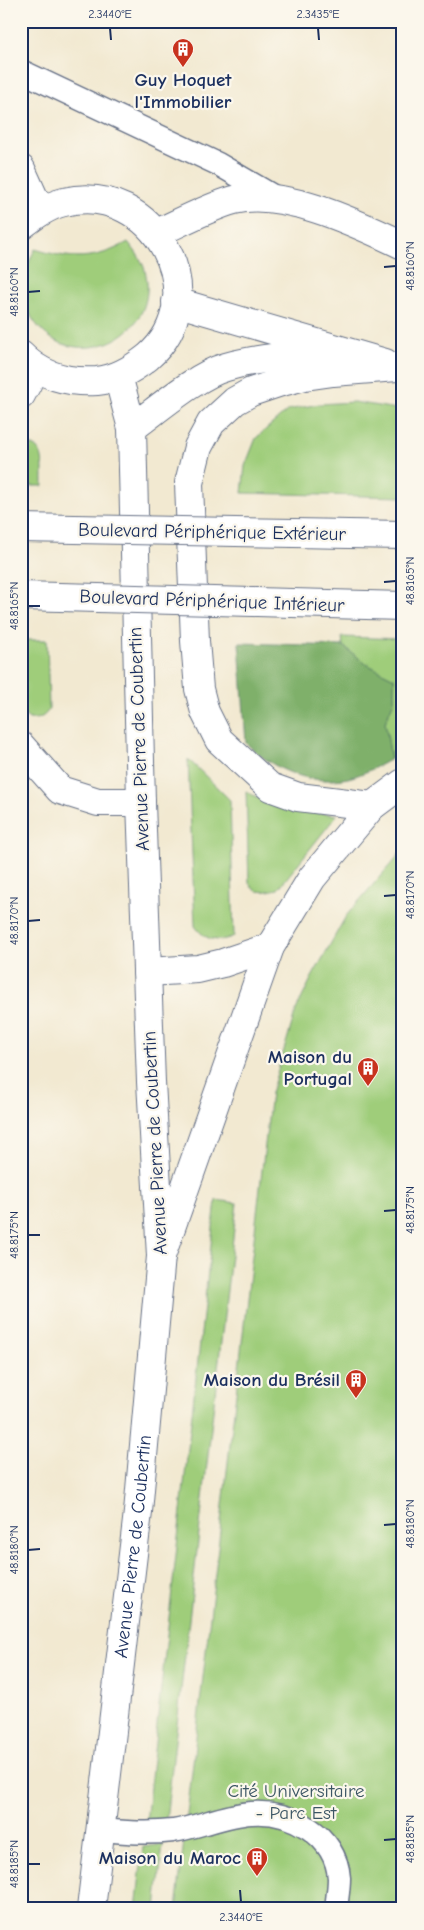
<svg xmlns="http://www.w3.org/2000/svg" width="424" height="1930" font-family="'Comic Neue',sans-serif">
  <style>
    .green { fill: #9fcd7a; stroke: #5d7e6c }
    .forest { fill: #7fb06a; stroke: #4d7064 }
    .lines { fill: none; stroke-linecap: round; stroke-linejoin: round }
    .lane-casing { stroke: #667086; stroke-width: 25 }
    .secondary-casing { stroke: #667086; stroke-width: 30 }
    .primary-casing { stroke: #667086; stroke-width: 30 }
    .highway-casing { stroke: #667086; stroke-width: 30 }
    .lane { stroke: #fff; stroke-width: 22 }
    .secondary { stroke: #fff; stroke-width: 28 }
    .primary { stroke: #fff; stroke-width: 28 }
    .highway { stroke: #fff; stroke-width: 28 }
    .highway-bridge-casing { stroke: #667086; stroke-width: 30; stroke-linecap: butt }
    .highway-bridge { stroke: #fff; stroke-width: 28 }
    .ticks { fill: none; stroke: #1b2f5e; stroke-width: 2 }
    .labels { text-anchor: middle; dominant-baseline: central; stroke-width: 4.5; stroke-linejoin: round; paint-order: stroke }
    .poi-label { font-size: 19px; font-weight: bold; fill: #1b2f5e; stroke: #fbf7ec; text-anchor: end }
    .street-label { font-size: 19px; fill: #1b2f5e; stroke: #fbf7ec }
    .park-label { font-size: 19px; fill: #3c5665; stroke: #fbf7ec }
    .neatline { fill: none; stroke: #1b2f5e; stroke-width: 2 }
    .ticks-label { font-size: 12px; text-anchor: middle; fill: #1b2f5e }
  </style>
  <rect width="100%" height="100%" fill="#fbf7ec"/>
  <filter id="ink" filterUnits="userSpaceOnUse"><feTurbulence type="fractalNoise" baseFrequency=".02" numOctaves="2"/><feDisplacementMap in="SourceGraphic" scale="10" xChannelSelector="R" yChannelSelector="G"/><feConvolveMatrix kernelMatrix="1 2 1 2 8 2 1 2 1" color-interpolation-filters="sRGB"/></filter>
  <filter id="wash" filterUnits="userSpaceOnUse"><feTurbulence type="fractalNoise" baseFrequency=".0096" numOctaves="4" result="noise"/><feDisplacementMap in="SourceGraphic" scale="20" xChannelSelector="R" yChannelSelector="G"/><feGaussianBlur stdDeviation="1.12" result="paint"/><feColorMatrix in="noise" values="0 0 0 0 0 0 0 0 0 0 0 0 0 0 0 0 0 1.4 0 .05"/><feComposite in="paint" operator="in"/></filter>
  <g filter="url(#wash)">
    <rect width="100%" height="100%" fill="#f2e9d1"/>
    <g class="green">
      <path d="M128,242c8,10 16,20 18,33 13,66 -79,101 -114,43 -14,-25 -9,-45 3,-69 36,11 60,12 93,-7z"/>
      <polygon points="354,402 403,410 403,497 242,493 245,466 256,438 288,410 319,404"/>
      <path d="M21,443c27,1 21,23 22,43h-22z"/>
      <polygon points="342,637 403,639 403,752 391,759 385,722 394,701 394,678 366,664 343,646"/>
      <path d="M21,640h26l2,69c-4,8 -11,11 -20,10l-8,-7z"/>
      <path d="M188,759l42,41 4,136c-15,7 -29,5 -39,-10z"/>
      <path d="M246,791c30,19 57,20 91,24l-59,74c-12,2 -24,7 -29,-7z"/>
      <polygon points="403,850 403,1909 176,1909 271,1093 296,1010 311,979 346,916"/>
      <polygon points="216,1200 237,1203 166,1820 146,1822"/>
      <polygon points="163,1844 156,1909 136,1909 143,1847"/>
    </g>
    <path class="forest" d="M239,643l104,3 23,18 28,14v23l-9,21 6,37c-14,8 -27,15 -43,19 -38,8 -75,-8 -102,-35z"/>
  </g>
  <g filter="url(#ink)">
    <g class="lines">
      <g class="lane-casing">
        <g id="lane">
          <polyline points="21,71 218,164 278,199"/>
          <path d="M100,1830c25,2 48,4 73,1 26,-4 51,-16 78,-18 40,-3 85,22 88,65 0,10 -2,21 -3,31"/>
        </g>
      </g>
      <g class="secondary-casing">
        <g id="secondary">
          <polyline points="21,169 40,211"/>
          <path d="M157,233c22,-10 54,-27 77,-33 50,-12 124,24 169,45"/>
        </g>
      </g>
      <g class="primary-casing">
        <g id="primary">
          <path d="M21,226c13,-10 26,-20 43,-24 90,-22 153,95 84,155 -15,12 -31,22 -51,24 -28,2 -56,-5 -76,-26"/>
          <path id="s1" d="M91,1909l47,-397 23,-256 -10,-174 -10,-280 -9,-374 -14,-52"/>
        </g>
      </g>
      <g class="highway-casing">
        <g id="highway">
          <polyline points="176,302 385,363"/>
          <polyline points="21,395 28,382 27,361"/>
          <path d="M132,428c25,-18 65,-53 94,-61 34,-10 72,-11 107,-15"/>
          <polyline points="294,533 403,535"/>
          <polyline points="292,603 403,606"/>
          <polyline points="21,746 60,790 98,802 141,802"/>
          <polyline points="372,806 298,797 270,787 219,740 205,712 199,689 195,641 189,483 198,447 211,423 235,401 251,392 278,383 305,376 333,372 397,367"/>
          <polyline points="147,972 198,969 223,963 270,947"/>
          <polyline points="161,1256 270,947 312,878 372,806 403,783"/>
        </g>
      </g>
      <use href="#lane" class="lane"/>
      <use href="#secondary" class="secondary"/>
      <use href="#primary" class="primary"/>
      <use href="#highway" class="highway"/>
      <g class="highway-bridge-casing">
        <g id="highway-bridge">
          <polyline points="21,528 294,533"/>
          <polyline points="21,596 292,603"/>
        </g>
      </g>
      <use href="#highway-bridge" class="highway-bridge"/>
    </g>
  </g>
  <path class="ticks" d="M110,28l1,12M318,28l1,12M384,267l12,-1M28,292l12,-1M384,582l12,-1M28,606h12M384,896l12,-1M28,921l12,-1M384,1211l12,-1M28,1235h12M384,1525l12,-1M28,1550l12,-1M384,1840l12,-1M28,1864h12M240,1890l1,12"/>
  <defs>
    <g id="building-pin" transform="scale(1.125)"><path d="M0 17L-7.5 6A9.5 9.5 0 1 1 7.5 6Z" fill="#c8321e" stroke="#fbf7ec"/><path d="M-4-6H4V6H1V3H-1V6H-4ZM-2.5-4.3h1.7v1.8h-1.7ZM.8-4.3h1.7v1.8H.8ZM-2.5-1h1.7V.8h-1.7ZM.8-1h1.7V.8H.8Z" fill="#fff"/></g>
  </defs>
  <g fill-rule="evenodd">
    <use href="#building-pin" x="183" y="49"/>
    <use href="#building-pin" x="368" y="1068"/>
    <use href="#building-pin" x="356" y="1380"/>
    <use href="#building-pin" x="257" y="1858"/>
  </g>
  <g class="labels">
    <g class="poi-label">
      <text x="183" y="80" text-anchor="middle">Guy Hoquet<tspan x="183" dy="22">l'Immobilier</tspan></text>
      <text x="352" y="1057">Maison du<tspan x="352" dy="22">Portugal</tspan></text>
      <text x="340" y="1380">Maison du Brésil</text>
      <text x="241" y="1858">Maison du Maroc</text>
    </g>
    <g class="street-label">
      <text transform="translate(212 532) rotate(1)">Boulevard Périphérique Extérieur</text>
      <text transform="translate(212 601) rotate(2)">Boulevard Périphérique Intérieur</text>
      <text transform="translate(139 739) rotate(-92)">Avenue Pierre de Coubertin</text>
      <text transform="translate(155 1143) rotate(-93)">Avenue Pierre de Coubertin</text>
      <text stroke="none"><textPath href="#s1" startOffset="365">Avenue Pierre de Coubertin</textPath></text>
    </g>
    <g class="park-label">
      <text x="296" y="1791">Cité Universitaire<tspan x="296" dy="22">- Parc Est</tspan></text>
    </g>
  </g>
  <rect width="424" height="1930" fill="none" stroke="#fbf7ec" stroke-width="55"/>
  <rect x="28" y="28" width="368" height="1874" class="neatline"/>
  <g class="ticks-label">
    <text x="110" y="18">2.3440°E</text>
    <text x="318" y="18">2.3435°E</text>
    <text transform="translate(410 266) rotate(-90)" y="4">48.8160°N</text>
    <text transform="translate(14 292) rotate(-90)" y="4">48.8160°N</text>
    <text transform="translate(410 581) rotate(-90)" y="4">48.8165°N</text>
    <text transform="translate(14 606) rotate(-90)" y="4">48.8165°N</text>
    <text transform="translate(410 895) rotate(-90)" y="4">48.8170°N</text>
    <text transform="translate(14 921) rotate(-90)" y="4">48.8170°N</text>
    <text transform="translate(410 1210) rotate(-90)" y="4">48.8175°N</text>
    <text transform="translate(14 1235) rotate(-90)" y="4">48.8175°N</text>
    <text transform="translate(410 1524) rotate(-90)" y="4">48.8180°N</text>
    <text transform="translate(14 1550) rotate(-90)" y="4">48.8180°N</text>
    <text transform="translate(410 1839) rotate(-90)" y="4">48.8185°N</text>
    <text transform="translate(14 1864) rotate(-90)" y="4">48.8185°N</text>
    <text x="241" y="1921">2.3440°E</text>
  </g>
</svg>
